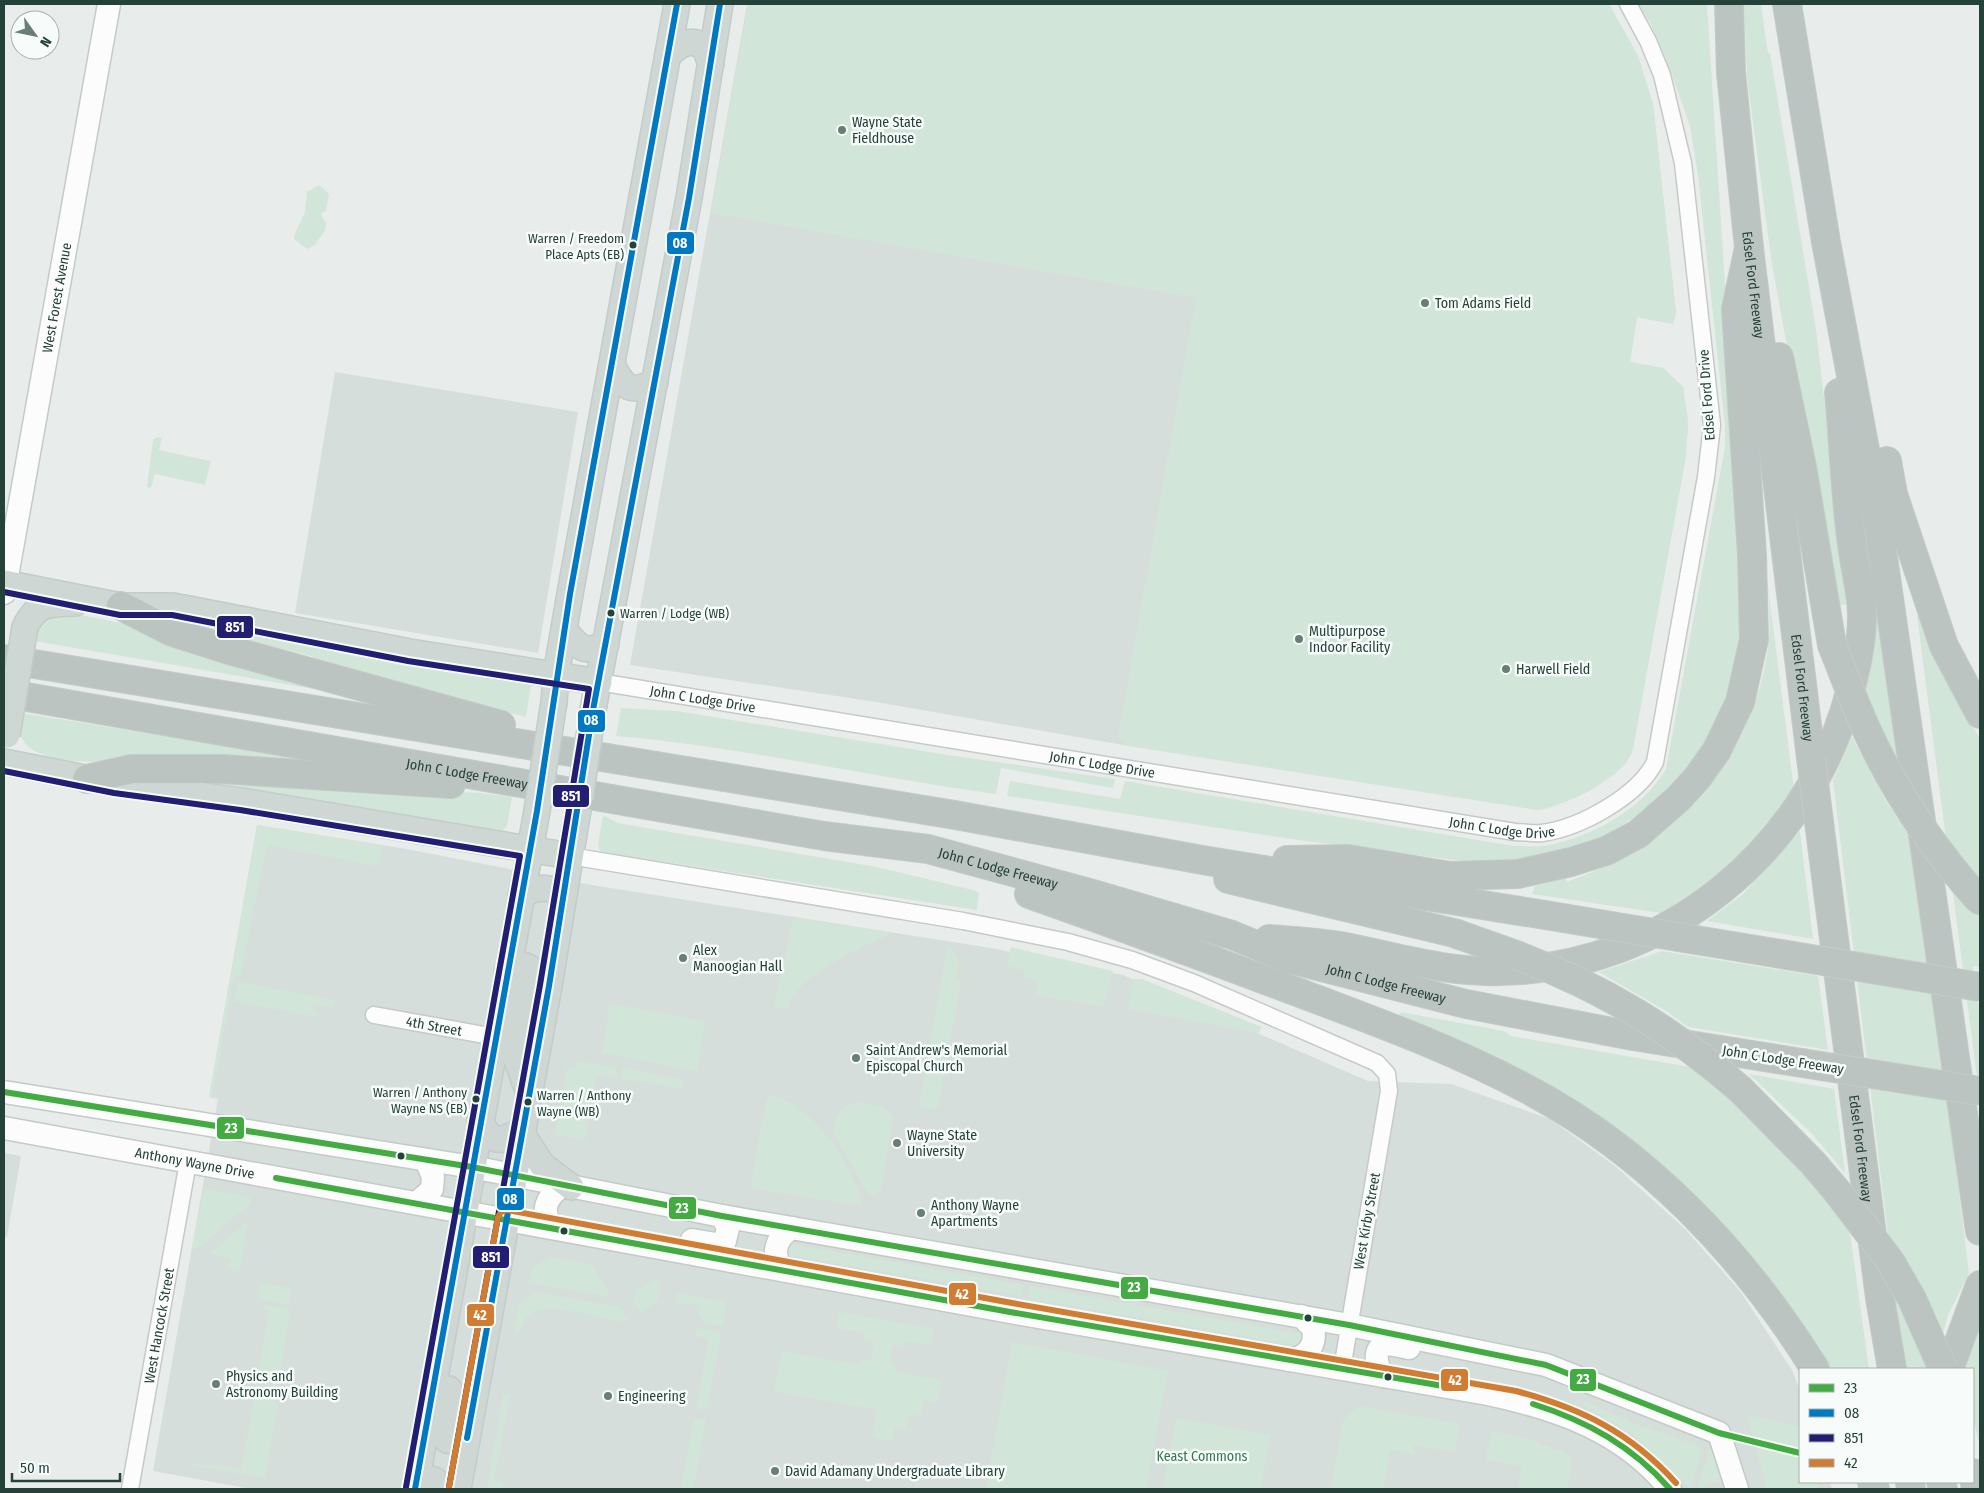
<svg xmlns="http://www.w3.org/2000/svg" width="1984" height="1493" font-family="'Fira Sans Condensed',sans-serif">
  <style>
    .built { fill: #d6dedb }
    .green { fill: #d1e6d8 }
    .lines { fill: none; stroke-linecap: round; stroke-linejoin: round }
    .street-casing { stroke: #c5cac8; stroke-width: 19 }
    .secondary-casing { stroke: #c3cbc8; stroke-width: 25 }
    .primary-casing { stroke: #c3ccc9; stroke-width: 28 }
    .highway-casing { stroke: #c3ccc9; stroke-width: 30 }
    .street { stroke: #fcfcfc; stroke-width: 16 }
    .secondary { stroke: #fcfcfc; stroke-width: 22 }
    .primary { stroke: #cfd7d5; stroke-width: 25 }
    .highway { stroke: #bcc4c2; stroke-width: 28 }
    .primary-bridge-casing { stroke: #c3ccc9; stroke-width: 28; stroke-linecap: butt }
    .highway-bridge-casing { stroke: #c3ccc9; stroke-width: 30; stroke-linecap: butt }
    .primary-bridge { stroke: #cfd7d5; stroke-width: 25 }
    .highway-bridge { stroke: #bcc4c2; stroke-width: 28 }
    .bus-1-casing { stroke: #f7fbf9; stroke-width: 10 }
    .bus-2-casing { stroke: #f7fbf9; stroke-width: 10 }
    .bus-3-casing { stroke: #f7fbf9; stroke-width: 10 }
    .bus-4-casing { stroke: #f7fbf9; stroke-width: 10 }
    .bus-1 { stroke: #44aa42; stroke-width: 6 }
    .bus-2 { stroke: #0079c2; stroke-width: 6 }
    .bus-3 { stroke: #221e72; stroke-width: 6 }
    .bus-4 { stroke: #d07c32; stroke-width: 6 }
    .poi-dot { fill: #697e78; stroke: #f7fbf9; stroke-width: 2 }
    .bus-dot { fill: #24423a; stroke: #f7fbf9; stroke-width: 2 }
    .labels { text-anchor: middle; dominant-baseline: central; stroke-width: 5; stroke-linejoin: round; paint-order: stroke }
    .bus-label { font-size: 13px; fill: #24423a; stroke: #f7fbf9; text-anchor: end }
    .poi-label { font-size: 14px; fill: #24423a; stroke: #f7fbf9; text-anchor: start }
    .street-label { font-size: 14px; fill: #24423a; stroke: #f7fbf9 }
    .park-label { font-size: 14px; fill: #2d7a4b; stroke: #f7fbf9 }
    .line-badge { stroke: #f7fbf9; stroke-width: 2 }
    .badge-label { font-size: 14px; text-anchor: middle; font-weight: bold; fill: #fff }
  </style>
  <rect width="100%" height="100%" fill="#e8edeb"/>
  <g class="built">
    <polygon points="747,4 1609,4 1638,56 1653,104 1676,313 1673,324 1637,317 1630,362 1663,368 1683,387 1688,431 1633,749 1626,763 1613,775 1586,791 1551,807 1538,810 1123,745 876,702 630,665"/>
    <polygon points="335,372 578,412 538,653 295,613"/>
    <polygon points="257,825 401,848 592,885 991,948 1123,975 1368,1081 1451,1084 1550,1119 1615,1166 1685,1229 1740,1291 1792,1370 1800,1390 1800,1482 1830,1482 1832,1489 251,1489 153,1471 218,1099 209,1097"/>
    <polygon points="4,1153 21,1156 7,1237 4,1237"/>
  </g>
  <g class="green">
    <path d="M748,4h861l29,52 15,48 23,209 -3,11 -36,-7 -7,45 33,6 20,19 5,32 -2,38 -53,292c-7,28 -67,57 -95,61l-415,-65 1,-6 -6,-1 78,-440 -485,-85z"/>
    <path d="M1638,4h69l30,466 4,181 -18,60 -24,42 -15,22 -33,32 -54,34 -68,20 -51,2 -180,-23 -291,-44 3,-15 110,18 5,-18 389,65c10,0 22,1 31,0 46,-9 97,-36 121,-77l59,-322v-22l-27,-250 -8,-49 -18,-51 -21,-51z"/>
    <polygon points="1744,4 1761,4 1768,53 1770,53 1816,329 1848,604 1835,606 1772,265 1747,78"/>
    <path d="M319,185l10,9 -3,17 -5,2c1,5 5,8 5,12 1,7 -8,13 -11,20l-8,4 -13,-10v-3l11,-24 2,-20z"/>
    <polygon points="157,437 162,438 159,450 211,461 205,485 155,474 151,488 147,487 153,440"/>
    <polygon points="1866,529 1902,772 1862,691 1872,580"/>
    <path d="M1765,563l29,227 -55,70 -72,54 -135,-20 3,-8 31,-8 1,4c26,-11 53,-19 76,-34 12,-8 22,-18 32,-27 52,-48 87,-111 94,-182 2,-25 -1,-51 -4,-76z"/>
    <polygon points="60,611 136,626 315,683 314,689 34,641 35,632 43,617"/>
    <polygon points="170,615 531,684 526,717 342,670 311,656 235,637"/>
    <path d="M1921,615c17,44 34,84 59,124v228l-7,-1 4,36 3,1v98l-63,-485z"/>
    <path d="M621,708l56,3 271,44 167,24 -2,9 -112,-20 -5,26c-127,-17 -252,-47 -380,-58z"/>
    <path d="M21,713l290,46 -1,9 -245,-7c-29,-8 -52,-13 -44,-48z"/>
    <polygon points="1852,737 1886,801 1917,847 1969,1273 1948,1315 1934,1369 1904,1369 1833,780"/>
    <polygon points="150,778 480,793 512,797 507,826 502,831 495,831 334,804"/>
    <polygon points="603,815 618,823 877,867 973,890 979,893 977,910 600,852 598,844"/>
    <polygon points="257,825 383,845 378,866 267,845 240,976 234,975 212,1098 209,1097"/>
    <polygon points="1800,831 1813,939 1707,921 1743,894"/>
    <path d="M795,918l92,14 1,3c-33,16 -88,37 -101,74l-13,-2 18,-85z"/>
    <polygon points="948,943 959,961 955,981 961,982 938,1107 932,1110 919,1106"/>
    <polygon points="1011,947 1113,971 1103,1007 1036,995 1038,980 1024,977 1025,970 1007,966"/>
    <polygon points="1662,951 1818,976 1828,1050 1688,1027 1666,1011 1599,972"/>
    <polygon points="1133,979 1142,979 1262,1027 1259,1033 1128,1009"/>
    <polygon points="238,982 335,1000 334,1007 313,1004 312,1011 319,1013 318,1017 234,1001"/>
    <polygon points="610,1004 705,1021 697,1071 602,1053"/>
    <path d="M1401,1012l103,19 7,5 185,32 64,55 72,82 18,28 19,136h-43c-36,-58 -73,-113 -121,-162l-307,-191z"/>
    <polygon points="577,1061 616,1068 615,1077 597,1074 585,1140 555,1135 567,1068 575,1069"/>
    <polygon points="623,1068 683,1080 681,1089 621,1078"/>
    <polygon points="1749,1074 1834,1089 1845,1173 1812,1134"/>
    <path d="M770,1096c43,7 79,66 92,105l-2,5 -108,-18 -1,-3 15,-83z"/>
    <path d="M857,1102l28,6 8,9 -12,71 -7,7 -6,-2 -35,-61c1,-15 8,-26 24,-30z"/>
    <path d="M207,1189l42,8 2,4c-5,9 -12,12 -20,18 -14,11 -23,25 -40,32l13,-60z"/>
    <polygon points="248,1221 240,1272 228,1269 231,1258 211,1254 212,1252"/>
    <polygon points="786,1243 1024,1285 1022,1296 784,1254"/>
    <polygon points="552,1257 592,1265 610,1294 607,1296 528,1283 534,1266"/>
    <polygon points="653,1280 661,1282 658,1301 640,1312 632,1299 637,1295 635,1291"/>
    <polygon points="261,1283 292,1288 289,1304 259,1300"/>
    <polygon points="1030,1286 1302,1334 1300,1346 1028,1298"/>
    <path d="M535,1292l85,15 9,14c-31,3 -99,-36 -110,13l-5,-1 5,-28z"/>
    <polygon points="677,1293 726,1302 722,1326 706,1324 699,1314 700,1306 676,1302"/>
    <polygon points="265,1305 290,1309 278,1386 256,1383 269,1310 264,1309"/>
    <polygon points="1980,1307 1980,1447 1973,1416 1973,1369 1959,1369"/>
    <polygon points="839,1312 934,1329 931,1345 903,1341 901,1347 892,1345 889,1363 897,1365 896,1372 941,1380 937,1403 923,1400 921,1416 909,1414 906,1430 895,1427 892,1441 872,1438 877,1410 774,1391 782,1351 859,1365 861,1359 871,1361 874,1342 864,1340 865,1333 836,1328"/>
    <polygon points="696,1328 721,1333 707,1410 696,1408 709,1339 695,1336"/>
    <polygon points="1012,1342 1168,1371 1146,1489 986,1489"/>
    <polygon points="503,1394 510,1395 494,1481 503,1483 501,1489 487,1489"/>
    <polygon points="255,1396 276,1400 275,1403 278,1404 265,1478 193,1465 193,1463 211,1466 211,1464 241,1469"/>
    <polygon points="1585,1401 1633,1423 1702,1447 1691,1489 1632,1434 1583,1405"/>
    <polygon points="1359,1406 1460,1424 1455,1452 1414,1445 1414,1454 1390,1450 1383,1489 1331,1489 1343,1420"/>
    <polygon points="1747,1415 1799,1426 1800,1482 1817,1482 1819,1489 1767,1489"/>
    <polygon points="694,1418 706,1420 693,1489 681,1489"/>
    <polygon points="1176,1418 1270,1435 1261,1489 1163,1489"/>
    <polygon points="1491,1431 1525,1438 1568,1454 1572,1463 1567,1489 1518,1489 1522,1466 1486,1460"/>
    <polygon points="1709,1450 1713,1451 1723,1482 1713,1483 1698,1489"/>
  </g>
  <g class="lines">
    <g class="street-casing">
      <g id="street">
        <path id="s1" d="M599,682l916,150c9,0 19,2 27,1 38,-5 96,-37 113,-71l51,-285 6,-52 -29,-262 -21,-88 -14,-34 -20,-37"/>
        <polyline points="570,856 963,921 1068,942 1132,960 1194,983 1377,1063 1387,1074 1389,1091 1342,1369"/>
        <path id="s2" d="M374,1015l121,22"/>
        <path id="s3" d="M130,1489l58,-327"/>
      </g>
    </g>
    <g class="secondary-casing">
      <g id="secondary">
        <path id="s4" d="M4,593l105,-589"/>
        <polyline points="4,1092 472,1167 722,1216 1349,1325 1546,1365 1719,1433 1737,1489"/>
        <path id="s5" d="M4,1128l1006,184 478,82c70,15 135,37 182,95"/>
        <polyline points="417,1203 432,1189 433,1177 426,1160"/>
        <path d="M554,1228c-15,-16 -8,-31 9,-43"/>
        <polyline points="692,1240 716,1244 725,1241 728,1228 722,1216"/>
        <path d="M783,1269c-13,-15 -7,-31 9,-41"/>
        <path d="M1289,1360c17,-2 28,-14 24,-32l-12,-12"/>
        <path d="M1383,1376c-5,-7 -12,-27 2,-31 7,-2 17,2 24,3"/>
      </g>
    </g>
    <g class="primary-casing">
      <g id="primary">
        <path d="M668,56c9,-11 24,-20 37,-8l6,16"/>
        <path d="M612,365c12,23 18,29 43,17"/>
        <polyline points="4,583 121,606 173,606 410,652 599,682"/>
        <path d="M25,627c12,-25 25,-23 50,-24"/>
        <path d="M564,630c15,17 19,25 42,14"/>
        <polyline points="554,702 556,675 570,594 677,4"/>
        <polyline points="593,710 689,198 720,4"/>
        <polyline points="4,762 115,784 241,801 570,856"/>
        <path d="M521,895c17,-9 26,-9 43,0"/>
        <polyline points="507,972 526,966 531,969 532,975 516,1058 529,1093"/>
        <path d="M480,1120c12,26 20,22 43,10"/>
        <polyline points="522,1134 542,1165 571,1187"/>
        <polyline points="449,1389 444,1417 447,1440 457,1442 467,1437"/>
        <path d="M416,1482c12,-5 20,-5 26,7"/>
        <polyline points="415,1489 537,811"/>
        <polyline points="458,1489 549,986 580,798"/>
      </g>
    </g>
    <g class="highway-casing">
      <g id="highway">
        <path id="s6" d="M1729,4l2,69 18,175 62,510"/>
        <polyline points="1787,4 1826,242 1876,508 1980,1231"/>
        <polyline points="1779,357 1802,467 1832,645"/>
        <polyline points="1887,461 1893,494 1944,646 1980,714"/>
        <polyline points="121,606 172,632 229,650 501,725"/>
        <polyline points="4,659 955,815 1208,861 1545,915"/>
        <path id="s7" d="M4,693l820,143 104,13 165,45 139,41 58,24 176,45 167,32 169,27"/>
        <polyline points="87,779 132,769 222,769 451,784"/>
        <path id="s8" d="M1819,822l61,476 12,71"/>
        <polyline points="1287,860 1348,859 1450,876 1518,874 1571,862 1606,851 1638,834 1679,798 1698,777 1717,750 1740,702 1754,639 1752,555 1736,309 1749,248"/>
        <polyline points="1228,879 1454,933 1516,955"/>
        <path d="M1029,894c91,32 181,65 271,99 77,29 154,57 227,96 120,63 217,166 288,280"/>
        <path d="M1269,939c25,2 51,3 76,8 52,10 102,26 156,24 164,-3 308,-121 349,-279 6,-25 12,-50 12,-76 0,-22 -6,-43 -9,-65 -8,-52 -9,-106 -14,-158"/>
        <polyline points="1741,1090 1813,1163 1836,1190"/>
        <polyline points="1949,1369 1980,1285"/>
        <polyline points="1973,1473 1976,1489"/>
        <polyline points="1872,1482 1875,1489"/>
        <polyline points="1910,1482 1911,1489"/>
        <polyline points="1941,1482 1943,1489"/>
      </g>
    </g>
    <use href="#street" class="street"/>
    <use href="#secondary" class="secondary"/>
    <use href="#primary" class="primary"/>
    <use href="#highway" class="highway"/>
    <g class="primary-bridge-casing">
      <g id="primary-bridge">
        <polyline points="7,735 25,627"/>
        <polyline points="580,798 593,710"/>
        <polyline points="537,811 554,702"/>
      </g>
    </g>
    <g class="highway-bridge-casing">
      <g id="highway-bridge">
        <path d="M1832,645c12,30 23,60 36,88 28,61 68,119 112,168"/>
        <polyline points="1811,758 1819,822"/>
        <polyline points="1545,915 1980,987"/>
        <path d="M1516,955c87,33 155,74 225,135"/>
        <polyline points="1802,1063 1980,1091"/>
        <polyline points="1836,1190 1890,1261 1912,1299 1943,1369"/>
      </g>
    </g>
    <use href="#primary-bridge" class="primary-bridge"/>
    <use href="#highway-bridge" class="highway-bridge"/>
    <g class="bus-1-casing">
      <g id="bus-1">
        <polyline points="4,1092 472,1167 722,1216 1349,1325 1546,1365 1719,1433 1800,1453"/>
        <polyline points="276,1178 1010,1312 1449,1387"/>
        <path d="M1533,1404c54,17 99,42 137,85"/>
      </g>
    </g>
    <g class="bus-2-casing">
      <g id="bus-2">
        <polyline points="467,1438 549,986 593,710 689,198 720,4"/>
        <polyline points="415,1489 537,811 570,594 677,4"/>
      </g>
    </g>
    <g class="bus-3-casing">
      <g id="bus-3">
        <polyline points="4,592 120,615 172,615 408,661 589,689 540,985 449,1487"/>
        <polyline points="4,771 114,793 240,810 520,856 406,1487"/>
      </g>
    </g>
    <g class="bus-4-casing">
      <path id="bus-4" d="M449,1487l49,-270 3,-5 6,-2 505,93 504,88c66,18 114,41 160,92"/>
    </g>
    <use href="#bus-1" class="bus-1"/>
    <use href="#bus-2" class="bus-2"/>
    <use href="#bus-3" class="bus-3"/>
    <use href="#bus-4" class="bus-4"/>
  </g>
  <g class="poi-dot">
    <circle cx="842" cy="130" r="5"/>
    <circle cx="1425" cy="303" r="5"/>
    <circle cx="1299" cy="639" r="5"/>
    <circle cx="1506" cy="669" r="5"/>
    <circle cx="683" cy="958" r="5"/>
    <circle cx="856" cy="1058" r="5"/>
    <circle cx="897" cy="1143" r="5"/>
    <circle cx="921" cy="1213" r="5"/>
    <circle cx="216" cy="1384" r="5"/>
    <circle cx="608" cy="1396" r="5"/>
    <circle cx="775" cy="1471" r="5"/>
  </g>
  <g class="bus-dot">
    <circle cx="633" cy="245" r="4.5"/>
    <circle cx="611" cy="613" r="4.5"/>
    <circle cx="476" cy="1099" r="4.5"/>
    <circle cx="528" cy="1102" r="4.5"/>
    <circle cx="401" cy="1156" r="4.5"/>
    <circle cx="564" cy="1231" r="4.5"/>
    <circle cx="1308" cy="1318" r="4.5"/>
    <circle cx="1388" cy="1377" r="4.5"/>
  </g>
  <g class="labels">
    <g class="bus-label">
      <text x="624" y="238">Warren / Freedom<tspan x="624" dy="16">Place Apts (EB)</tspan></text>
      <text x="620" y="613" text-anchor="start">Warren / Lodge (WB)</text>
      <text x="467" y="1092">Warren / Anthony<tspan x="467" dy="16">Wayne NS (EB)</tspan></text>
      <text x="537" y="1095" text-anchor="start">Warren / Anthony<tspan x="537" dy="16">Wayne (WB)</tspan></text>
    </g>
    <g class="poi-label">
      <text x="852" y="122">Wayne State<tspan x="852" dy="16">Fieldhouse</tspan></text>
      <text x="1435" y="303">Tom Adams Field</text>
      <text x="1309" y="631">Multipurpose<tspan x="1309" dy="16">Indoor Facility</tspan></text>
      <text x="1516" y="669">Harwell Field</text>
      <text x="693" y="950">Alex<tspan x="693" dy="16">Manoogian Hall</tspan></text>
      <text x="866" y="1050">Saint Andrew's Memorial<tspan x="866" dy="16">Episcopal Church</tspan></text>
      <text x="907" y="1135">Wayne State<tspan x="907" dy="16">University</tspan></text>
      <text x="931" y="1205">Anthony Wayne<tspan x="931" dy="16">Apartments</tspan></text>
      <text x="226" y="1376">Physics and<tspan x="226" dy="16">Astronomy Building</tspan></text>
      <text x="618" y="1396">Engineering</text>
      <text x="785" y="1471">David Adamany Undergraduate Library</text>
    </g>
    <g class="street-label">
      <text stroke="none"><textPath href="#s6" startOffset="282">Edsel Ford Freeway</textPath></text>
      <text stroke="none"><textPath href="#s4" startOffset="300">West Forest Avenue</textPath></text>
      <text transform="translate(1707 395) rotate(-94)">Edsel Ford Drive</text>
      <text stroke="none"><textPath href="#s6" startOffset="688">Edsel Ford Freeway</textPath></text>
      <text stroke="none"><textPath href="#s1" startOffset="105">John C Lodge Drive</textPath></text>
      <text stroke="none"><textPath href="#s1" startOffset="510">John C Lodge Drive</textPath></text>
      <text stroke="none"><textPath href="#s7" startOffset="470">John C Lodge Freeway</textPath></text>
      <text stroke="none"><textPath href="#s1" startOffset="915">John C Lodge Drive</textPath></text>
      <text stroke="none"><textPath href="#s7" startOffset="1010">John C Lodge Freeway</textPath></text>
      <text stroke="none"><textPath href="#s7" startOffset="1415">John C Lodge Freeway</textPath></text>
      <text stroke="none"><textPath href="#s2" startOffset="61">4th Street</textPath></text>
      <text transform="translate(1783 1060) rotate(9)">John C Lodge Freeway</text>
      <text stroke="none"><textPath href="#s8" startOffset="329">Edsel Ford Freeway</textPath></text>
      <text stroke="none"><textPath href="#s5" startOffset="194">Anthony Wayne Drive</textPath></text>
      <text transform="translate(1367 1221) rotate(-80)">West Kirby Street</text>
      <text stroke="none"><textPath href="#s3" startOffset="166">West Hancock Street</textPath></text>
    </g>
    <g class="park-label">
      <text x="1202" y="1456">Keast Commons</text>
    </g>
  </g>
  <g class="line-badge">
    <rect x="666" y="231" width="29" height="24" rx="5" fill="#0079c2"/>
    <rect x="216" y="615" width="38" height="24" rx="5" fill="#221e72"/>
    <rect x="577" y="709" width="29" height="24" rx="5" fill="#0079c2"/>
    <rect x="552" y="784" width="38" height="24" rx="5" fill="#221e72"/>
    <rect x="216" y="1116" width="29" height="24" rx="5" fill="#44aa42"/>
    <rect x="496" y="1187" width="29" height="24" rx="5" fill="#0079c2"/>
    <rect x="668" y="1196" width="29" height="24" rx="5" fill="#44aa42"/>
    <rect x="472" y="1245" width="38" height="24" rx="5" fill="#221e72"/>
    <rect x="1120" y="1276" width="29" height="24" rx="5" fill="#44aa42"/>
    <rect x="948" y="1282" width="29" height="24" rx="5" fill="#d07c32"/>
    <rect x="466" y="1303" width="29" height="24" rx="5" fill="#d07c32"/>
    <rect x="1569" y="1368" width="28" height="24" rx="5" fill="#44aa42"/>
    <rect x="1440" y="1368" width="29" height="24" rx="5" fill="#d07c32"/>
  </g>
  <g class="badge-label">
    <text x="680" y="248">08</text>
    <text x="235" y="632">851</text>
    <text x="591" y="725">08</text>
    <text x="571" y="801">851</text>
    <text x="231" y="1133">23</text>
    <text x="510" y="1204">08</text>
    <text x="682" y="1213">23</text>
    <text x="491" y="1262">851</text>
    <text x="1134" y="1292">23</text>
    <text x="962" y="1299">42</text>
    <text x="480" y="1320">42</text>
    <text x="1583" y="1384">23</text>
    <text x="1455" y="1385">42</text>
  </g>
  <rect width="1984" height="1493" fill="none" stroke="#24423a" stroke-width="10"/>
  <rect x="1799" y="1368" width="175" height="115" fill="#f7fbf9" stroke="#a3b1ad"/>
  <rect x="1809" y="1384" width="25" height="8" fill="#44aa42" stroke="#a3b1ad"/>
  <text x="1844" y="1393" font-size="15" fill="#24423a">23</text>
  <rect x="1809" y="1409" width="25" height="8" fill="#0079c2" stroke="#a3b1ad"/>
  <text x="1844" y="1418" font-size="15" fill="#24423a">08</text>
  <rect x="1809" y="1434" width="25" height="8" fill="#221e72" stroke="#a3b1ad"/>
  <text x="1844" y="1443" font-size="15" fill="#24423a">851</text>
  <rect x="1809" y="1459" width="25" height="8" fill="#d07c32" stroke="#a3b1ad"/>
  <text x="1844" y="1468" font-size="15" fill="#24423a">42</text>
  <g transform="translate(35 35) rotate(123)"><circle r="24" fill="#f7fbf9" stroke="#a3b1ad"/>
  <path d="M0-4L9 19L0 12L-9 19Z" fill="#697e78"/>
  <text y="-8" font-size="14" font-weight="bold" text-anchor="middle" fill="#24423a">N</text>
  </g>
  <path d="M12 1473v8h108v-8" fill="none" stroke="#24423a" stroke-width="2.5"/>
  <text x="20" y="1473" font-size="15" fill="#24423a" stroke="#f7fbf9" stroke-width="4" paint-order="stroke">50 m</text>
</svg>
